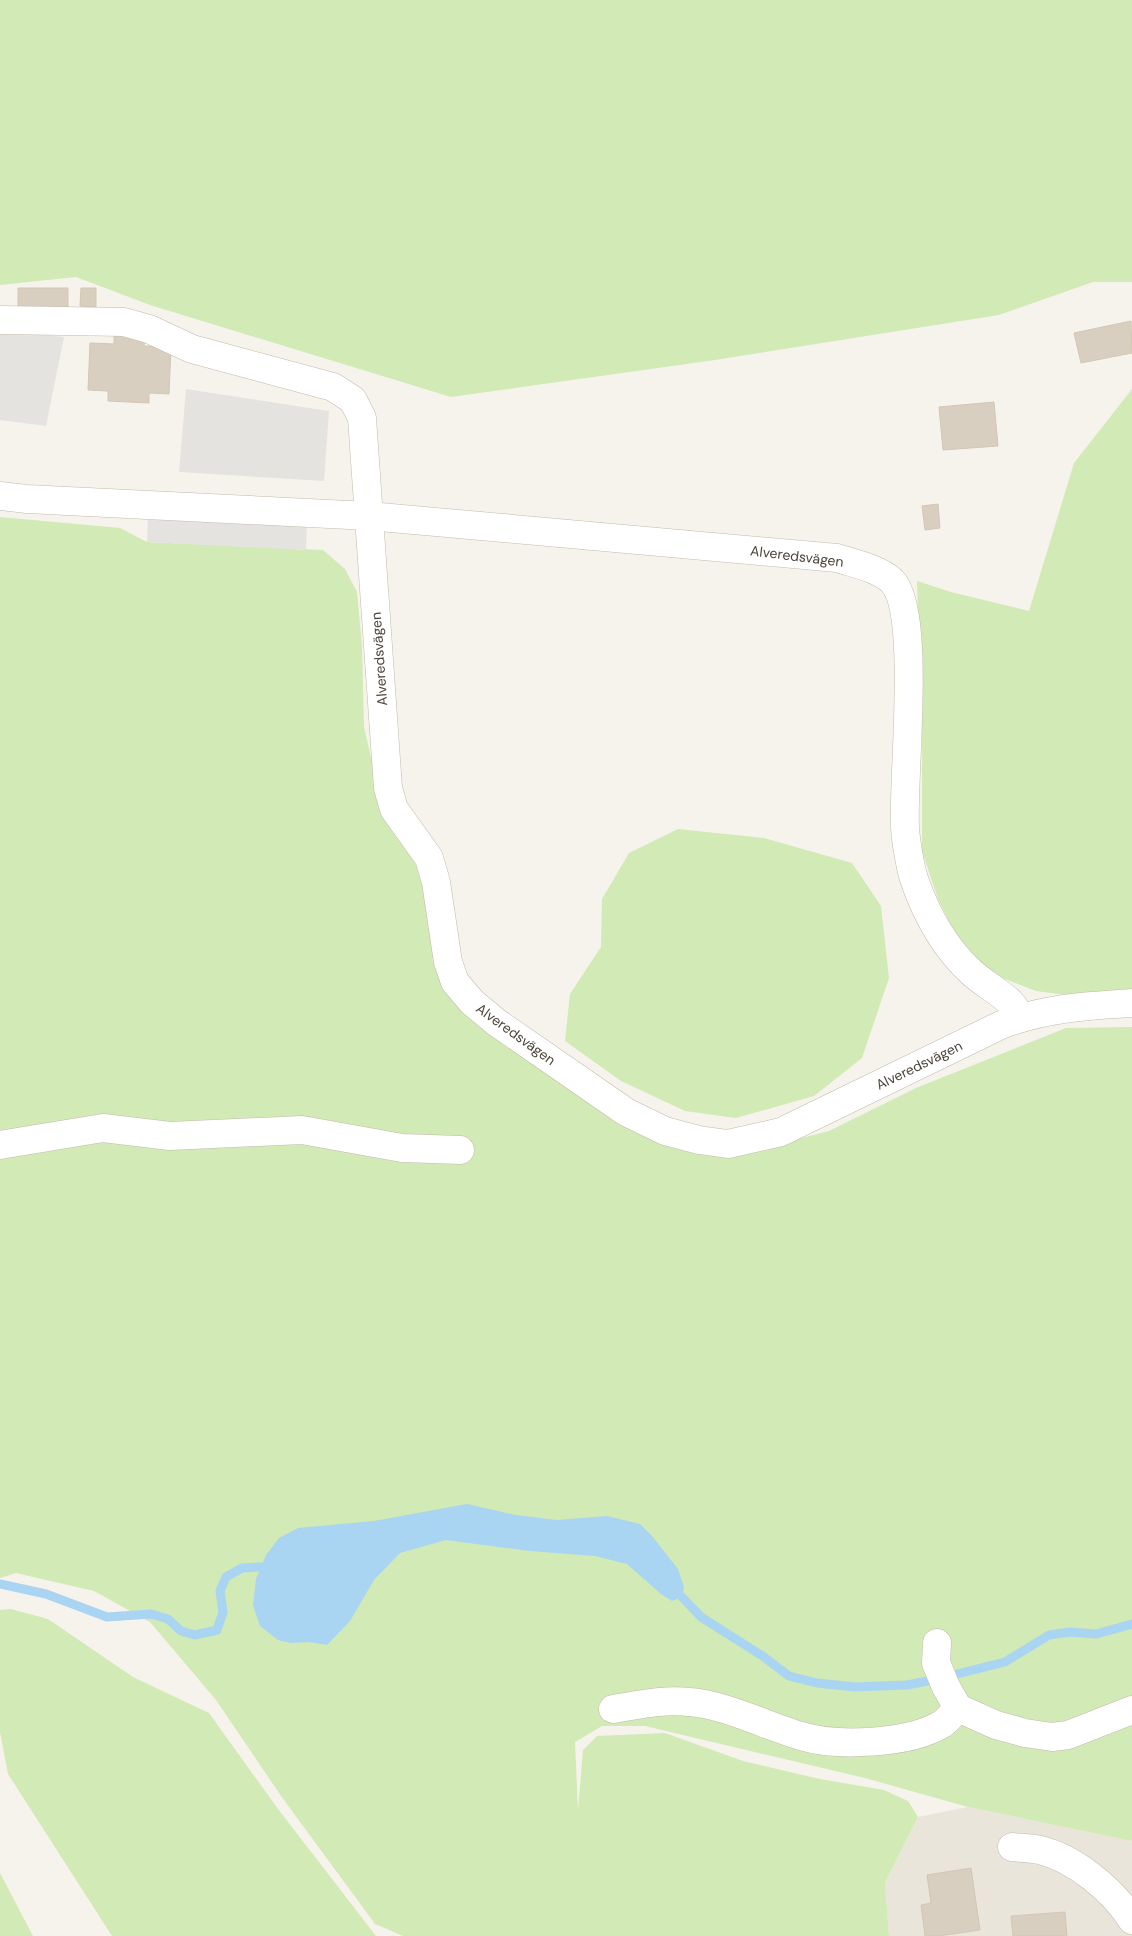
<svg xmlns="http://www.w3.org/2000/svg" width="1132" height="1936" font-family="'DM Sans',sans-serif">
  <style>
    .residential { fill: #eae5da }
    .green { fill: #d2eab5 }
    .parking { fill: #e5e3e0 }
    .water { fill: #a9d4f2 }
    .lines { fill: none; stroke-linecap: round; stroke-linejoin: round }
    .stream { stroke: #a9d4f2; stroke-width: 9 }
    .building { fill: #d8cfc1; stroke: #d3c7b4 }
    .minor-casing { stroke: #c2bbae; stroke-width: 29 }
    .minor { stroke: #fff; stroke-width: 28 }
    .labels { text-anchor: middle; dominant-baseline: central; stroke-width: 4; stroke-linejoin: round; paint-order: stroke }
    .street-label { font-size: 14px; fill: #4b4439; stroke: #fff }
  </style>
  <rect width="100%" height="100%" fill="#f6f3ec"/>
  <polygon class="residential" points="968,1807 1132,1841 1132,1936 889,1936 885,1883 918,1817"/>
  <g class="green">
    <polygon points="0,0 1132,0 1132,282 1093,282 999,315 715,360 451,397 150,305 76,277 0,285"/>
    <polygon points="1132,389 1132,989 1066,995 1036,991 997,976 961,945 938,899 922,851 922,735 917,581 951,592 1029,611 1074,463"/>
    <polygon points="0,517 120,528 147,542 323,550 345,569 357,592 362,646 364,727 383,809 425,870 435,961 592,1102 771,1146 829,1131 916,1088 1066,1028 1132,1027 1132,1841 968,1807 865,1778 645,1726 602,1726 575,1742 578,1810 583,1750 597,1736 665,1733 743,1761 820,1779 884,1790 908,1801 918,1817 885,1883 889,1936 403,1936 375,1924 281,1796 216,1700 150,1622 94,1591 16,1573 0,1578"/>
    <polygon points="678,829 764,838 852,863 881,906 889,978 862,1058 814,1096 736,1118 685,1111 621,1081 565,1041 570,994 601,947 602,899 629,853"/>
    <polygon points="11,1609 48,1619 133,1677 209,1713 278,1809 376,1936 112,1936 8,1774 0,1732 0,1610"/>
    <polygon points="0,1873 33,1936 0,1936"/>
  </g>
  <g class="parking">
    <polygon points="0,329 64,337 46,426 0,420"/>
    <polygon points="186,389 329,411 324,481 179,472"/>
    <polygon points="148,512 307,520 306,550 147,542"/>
  </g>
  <polygon class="water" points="467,1504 516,1515 557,1520 607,1516 640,1524 652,1536 678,1569 684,1587 682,1597 672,1601 661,1594 627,1564 595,1556 530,1551 446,1540 400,1553 374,1580 350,1621 327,1645 309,1642 291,1643 278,1640 260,1626 253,1605 256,1579 266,1555 279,1538 298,1528 374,1521"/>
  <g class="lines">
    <g class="stream">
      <polyline points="0,1584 46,1594 107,1617 151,1614 168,1619 181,1631 195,1635 217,1630 223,1612 220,1591 226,1577 242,1568 261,1567"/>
      <polyline points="682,1597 701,1617 764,1657 789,1676 817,1683 855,1687 907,1685 933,1680 1005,1662 1049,1635 1070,1632 1096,1634 1132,1624"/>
    </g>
  </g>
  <g class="building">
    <polygon points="18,288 68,288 68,307 18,308"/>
    <polygon points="81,288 96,288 96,307 80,306"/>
    <polygon points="1131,321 1132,353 1081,363 1074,333"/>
    <polygon points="114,334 145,336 144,346 171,347 169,394 149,393 149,403 108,401 108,391 88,390 90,343 114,344"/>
    <polygon points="994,402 998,446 943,450 939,407"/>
    <polygon points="938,504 940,528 925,530 922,506"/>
    <polygon points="971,1868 980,1930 939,1936 925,1936 921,1905 931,1903 927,1875"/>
    <polygon points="1065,1912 1067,1936 1013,1936 1011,1916"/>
  </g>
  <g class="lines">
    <g class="minor-casing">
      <g id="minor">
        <path d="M0,320l124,2 25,7 43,20 141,38 20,13 9,18 26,370 6,21 35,49 7,24 12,80 7,20 17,20 24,20 130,90 39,19 34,9 29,4 53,-12 220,-107c44,-17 85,-19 131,-22"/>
        <path d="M0,496l27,3 342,17 468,42c18,6 41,10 55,23 30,30 10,199 13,247 1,14 5,38 9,51 12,35 30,68 57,93 12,11 27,19 39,30 4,4 7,10 11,15"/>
        <polyline points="0,1145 103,1128 170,1136 302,1130 402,1148 460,1150"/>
        <polyline points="937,1643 936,1663 946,1687 958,1708 996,1725 1025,1733 1052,1737 1068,1735 1132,1710"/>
        <path d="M613,1709c25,-4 50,-10 76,-7 34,2 78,24 112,34 36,11 108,8 141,-12 6,-4 11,-11 16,-16"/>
        <path d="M1012,1847c9,1 19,1 28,3 34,8 73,40 92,70"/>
      </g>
    </g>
    <use href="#minor" class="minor"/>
  </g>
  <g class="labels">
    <g class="street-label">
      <text transform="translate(797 556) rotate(7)">Alveredsvägen</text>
      <text transform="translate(379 659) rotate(-94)">Alveredsvägen</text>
      <text transform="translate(516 1034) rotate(36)">Alveredsvägen</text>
      <text transform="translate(919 1065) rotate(-26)">Alveredsvägen</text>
    </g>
  </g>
</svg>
